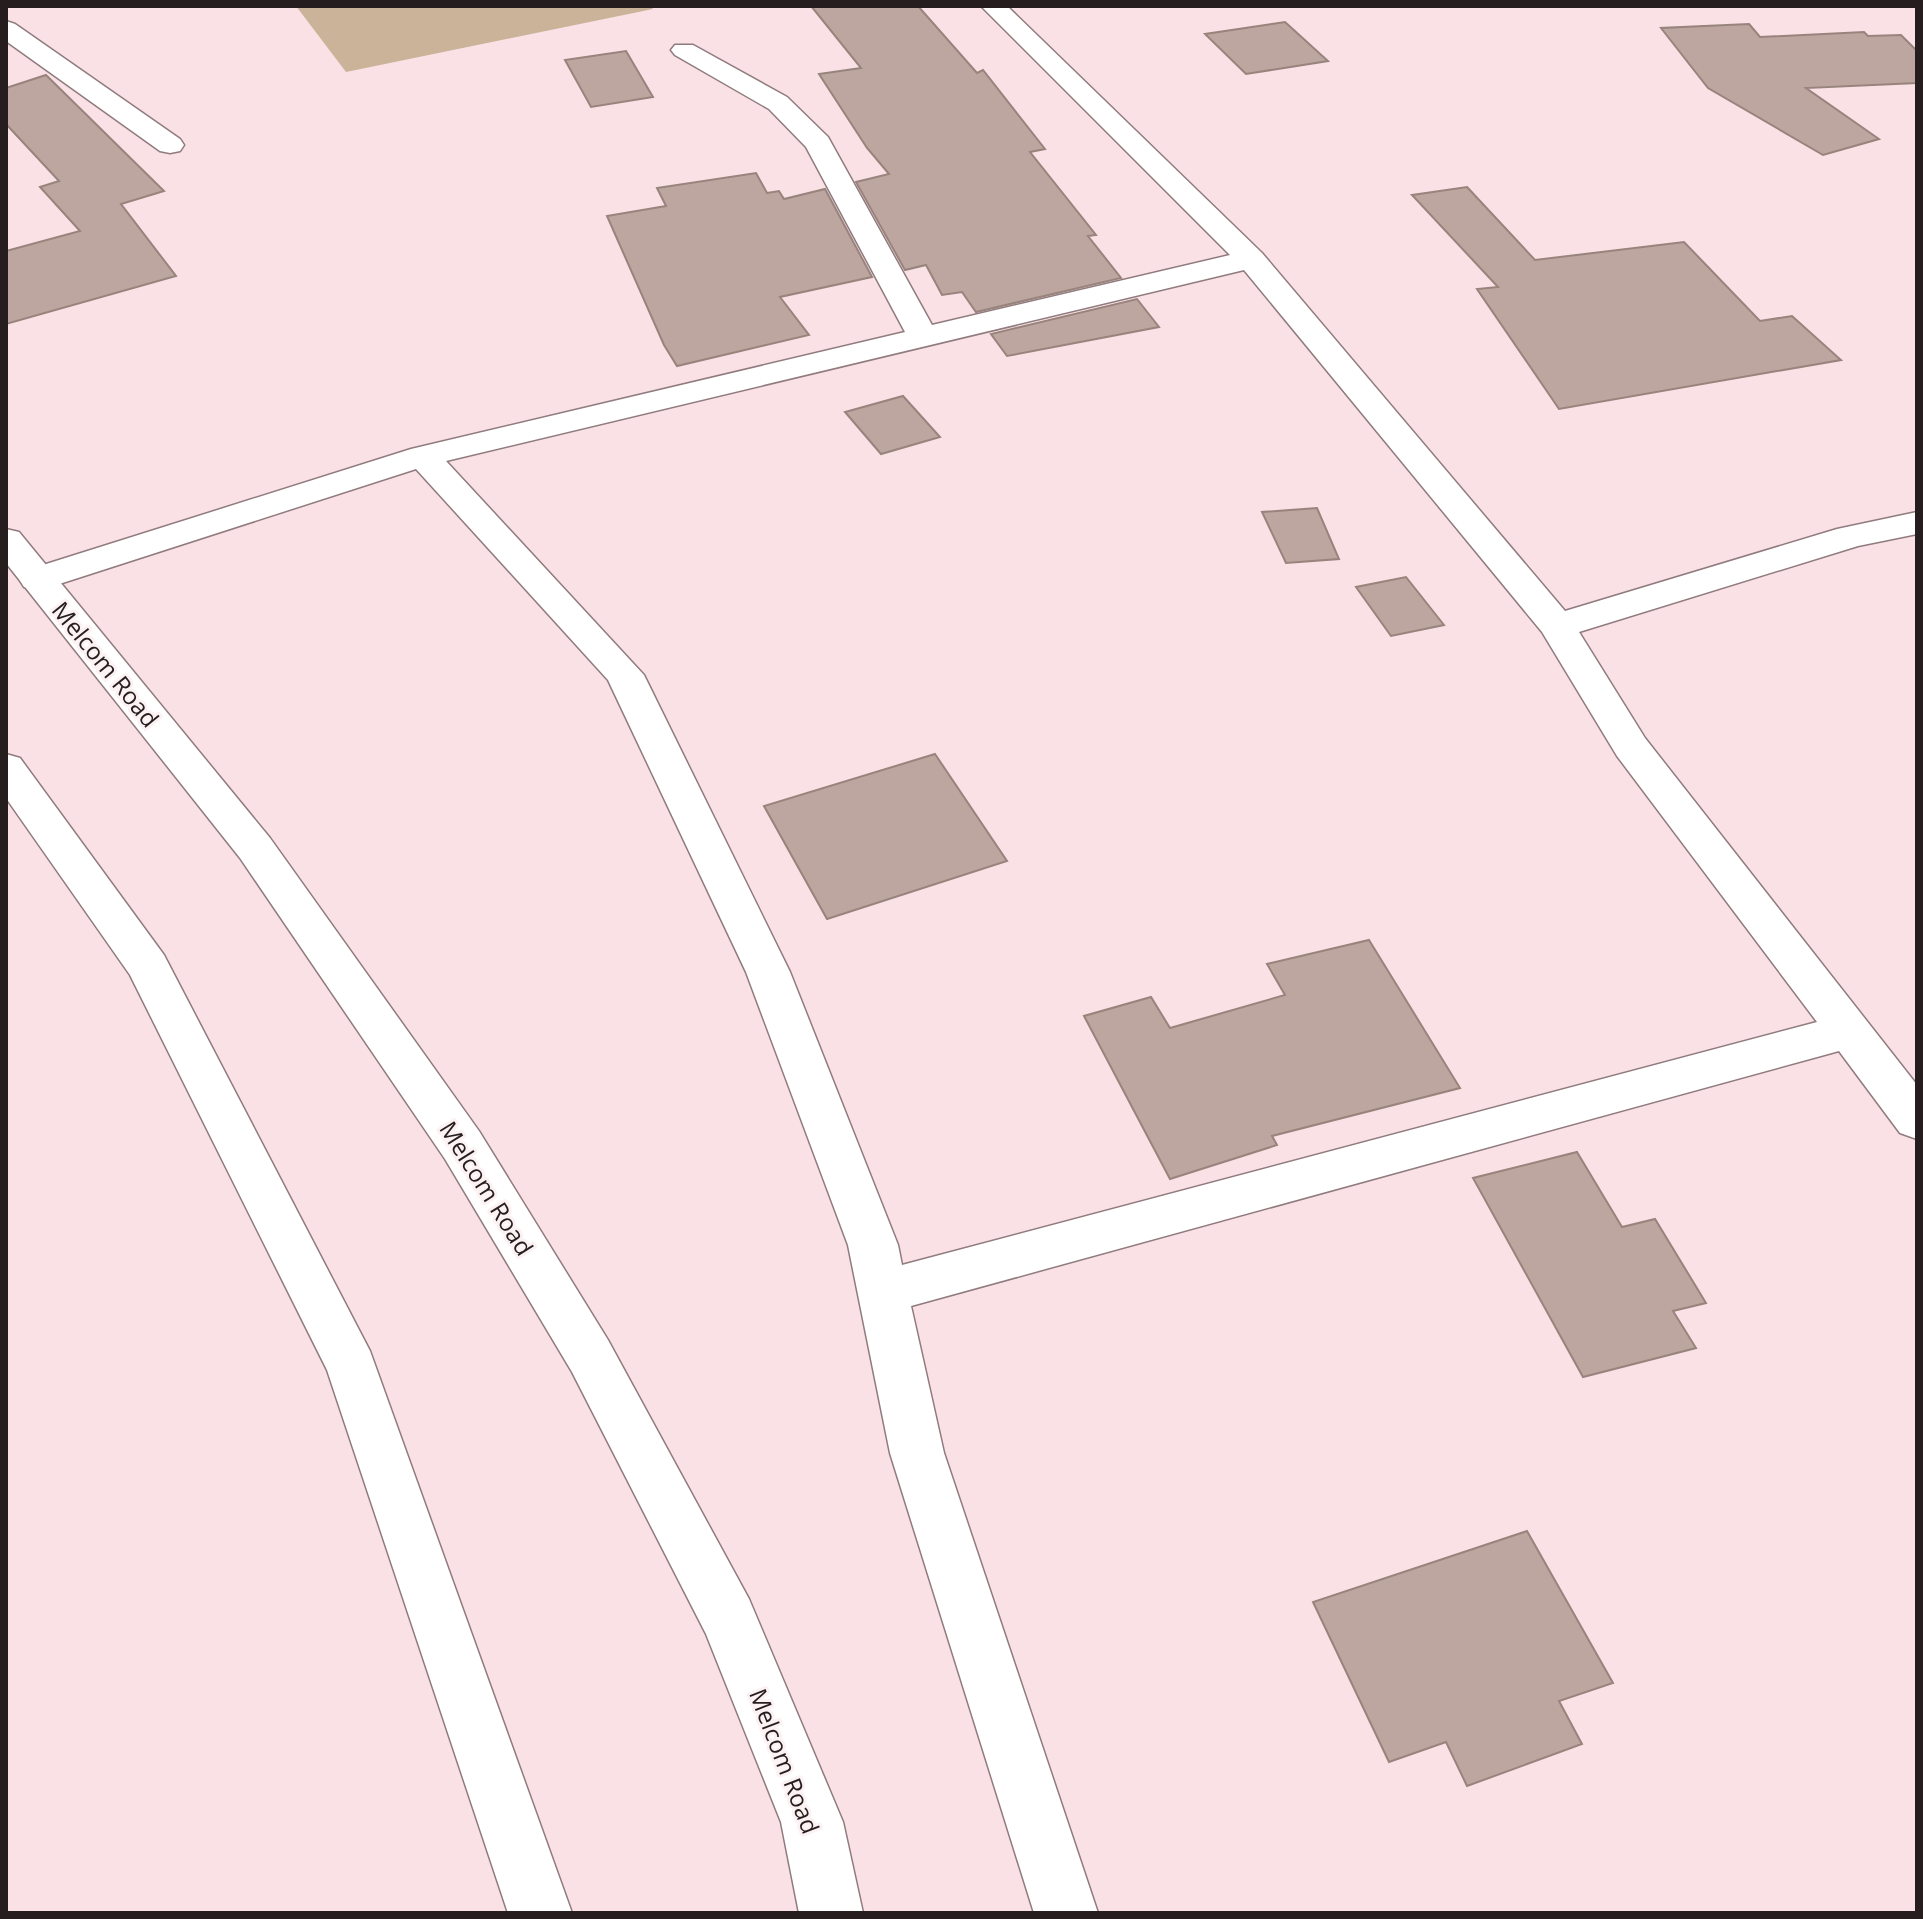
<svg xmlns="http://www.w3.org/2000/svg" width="1923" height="1919" font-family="'Open Sans',sans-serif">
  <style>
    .green { fill: #cab398 }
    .building { fill: #bca69f; stroke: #98847d; stroke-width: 2 }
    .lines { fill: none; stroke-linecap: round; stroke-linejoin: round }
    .minor-casing { stroke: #907b7e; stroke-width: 3 }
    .major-casing { stroke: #907b7e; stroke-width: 3 }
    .minor { fill: #fff; fill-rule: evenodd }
    .major { fill: #fff; fill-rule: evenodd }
    .labels { text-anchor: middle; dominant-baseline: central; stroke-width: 6; stroke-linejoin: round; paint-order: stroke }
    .street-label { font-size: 24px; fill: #251d1e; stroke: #fcf2f4 }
  </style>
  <rect width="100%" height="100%" fill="#f9e1e5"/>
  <polygon class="green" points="296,6 650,6 653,9 346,72"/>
  <g class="building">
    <polygon points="811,6 918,6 977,73 983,70 1045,149 1030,152 1096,235 1088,236 1121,278 976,312 962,292 942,295 926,265 905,270 856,182 889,174 867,148 819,74 861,68"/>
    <polygon points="1285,22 1328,61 1246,74 1205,34"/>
    <polygon points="1749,24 1760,37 1864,32 1868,36 1901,35 1917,51 1917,83 1806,88 1879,139 1823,155 1708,88 1661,28"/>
    <polygon points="626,51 653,97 591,107 565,60"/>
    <polygon points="46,75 164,191 121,204 176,276 6,324 6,251 80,231 40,187 59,181 6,124 6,88"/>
    <polygon points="756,173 767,193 779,191 784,199 825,189 872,277 780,297 809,335 677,366 664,345 607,216 666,206 657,188"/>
    <polygon points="1467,187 1535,260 1684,242 1760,321 1792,316 1841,360 1559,409 1477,289 1498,287 1412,195"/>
    <polygon points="1137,299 1159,327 1007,356 991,334"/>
    <polygon points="903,396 940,437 881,454 845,412"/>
    <polygon points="1317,508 1339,559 1286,563 1262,512"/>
    <polygon points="1406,577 1444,625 1391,636 1356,587"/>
    <polygon points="935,754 1007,861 827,919 764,806"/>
    <polygon points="1369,940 1460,1088 1272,1136 1277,1145 1170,1179 1084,1016 1151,997 1170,1028 1285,995 1267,964"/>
    <polygon points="1577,1152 1622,1227 1655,1219 1706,1303 1673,1311 1696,1348 1583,1377 1473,1178"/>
    <polygon points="1527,1531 1613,1683 1559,1701 1582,1744 1467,1786 1446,1742 1389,1762 1313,1602"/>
  </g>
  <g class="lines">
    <g class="minor-casing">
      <g id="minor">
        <path d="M981,6h26l255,247 303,358 272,-82 80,-17v22l-59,12 -279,86 66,106 272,347v54l-17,-6 -61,-82 -928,255 33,147 154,460h-64l-144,-460 -42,-208 -102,-273 -138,-292 -192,-211 -366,118 -13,3 -13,-3 -5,-8 5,-8 387,-122 494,-117 -99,-185 -37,-38 -94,-54 -4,-5 4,-5h18l94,52 41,40 104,188 298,-70zM1244,270l298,362 75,124 200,266 -915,243 -4,-20 -108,-273 -146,-297 -198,-214z"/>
        <polygon points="6,21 15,24 180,139 184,145 180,151 170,153 160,151 6,41"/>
      </g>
    </g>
    <g class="major-casing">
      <g id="major">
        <polygon points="6,529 19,532 270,838 479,1131 608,1340 749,1599 843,1822 863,1913 799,1913 781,1822 706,1634 572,1372 445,1159 240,858 6,563"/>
        <polygon points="6,754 20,758 164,955 370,1351 572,1913 508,1913 327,1370 130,975 6,798"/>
      </g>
    </g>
    <use href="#minor" class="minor"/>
    <use href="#major" class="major"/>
  </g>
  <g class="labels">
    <g class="street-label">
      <text transform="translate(106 664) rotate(51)">Melcom Road</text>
      <text transform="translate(487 1188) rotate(58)">Melcom Road</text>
      <text transform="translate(785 1761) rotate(69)">Melcom Road</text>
    </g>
  </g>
  <rect width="1923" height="1919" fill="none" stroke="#251d1e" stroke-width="16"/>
</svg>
